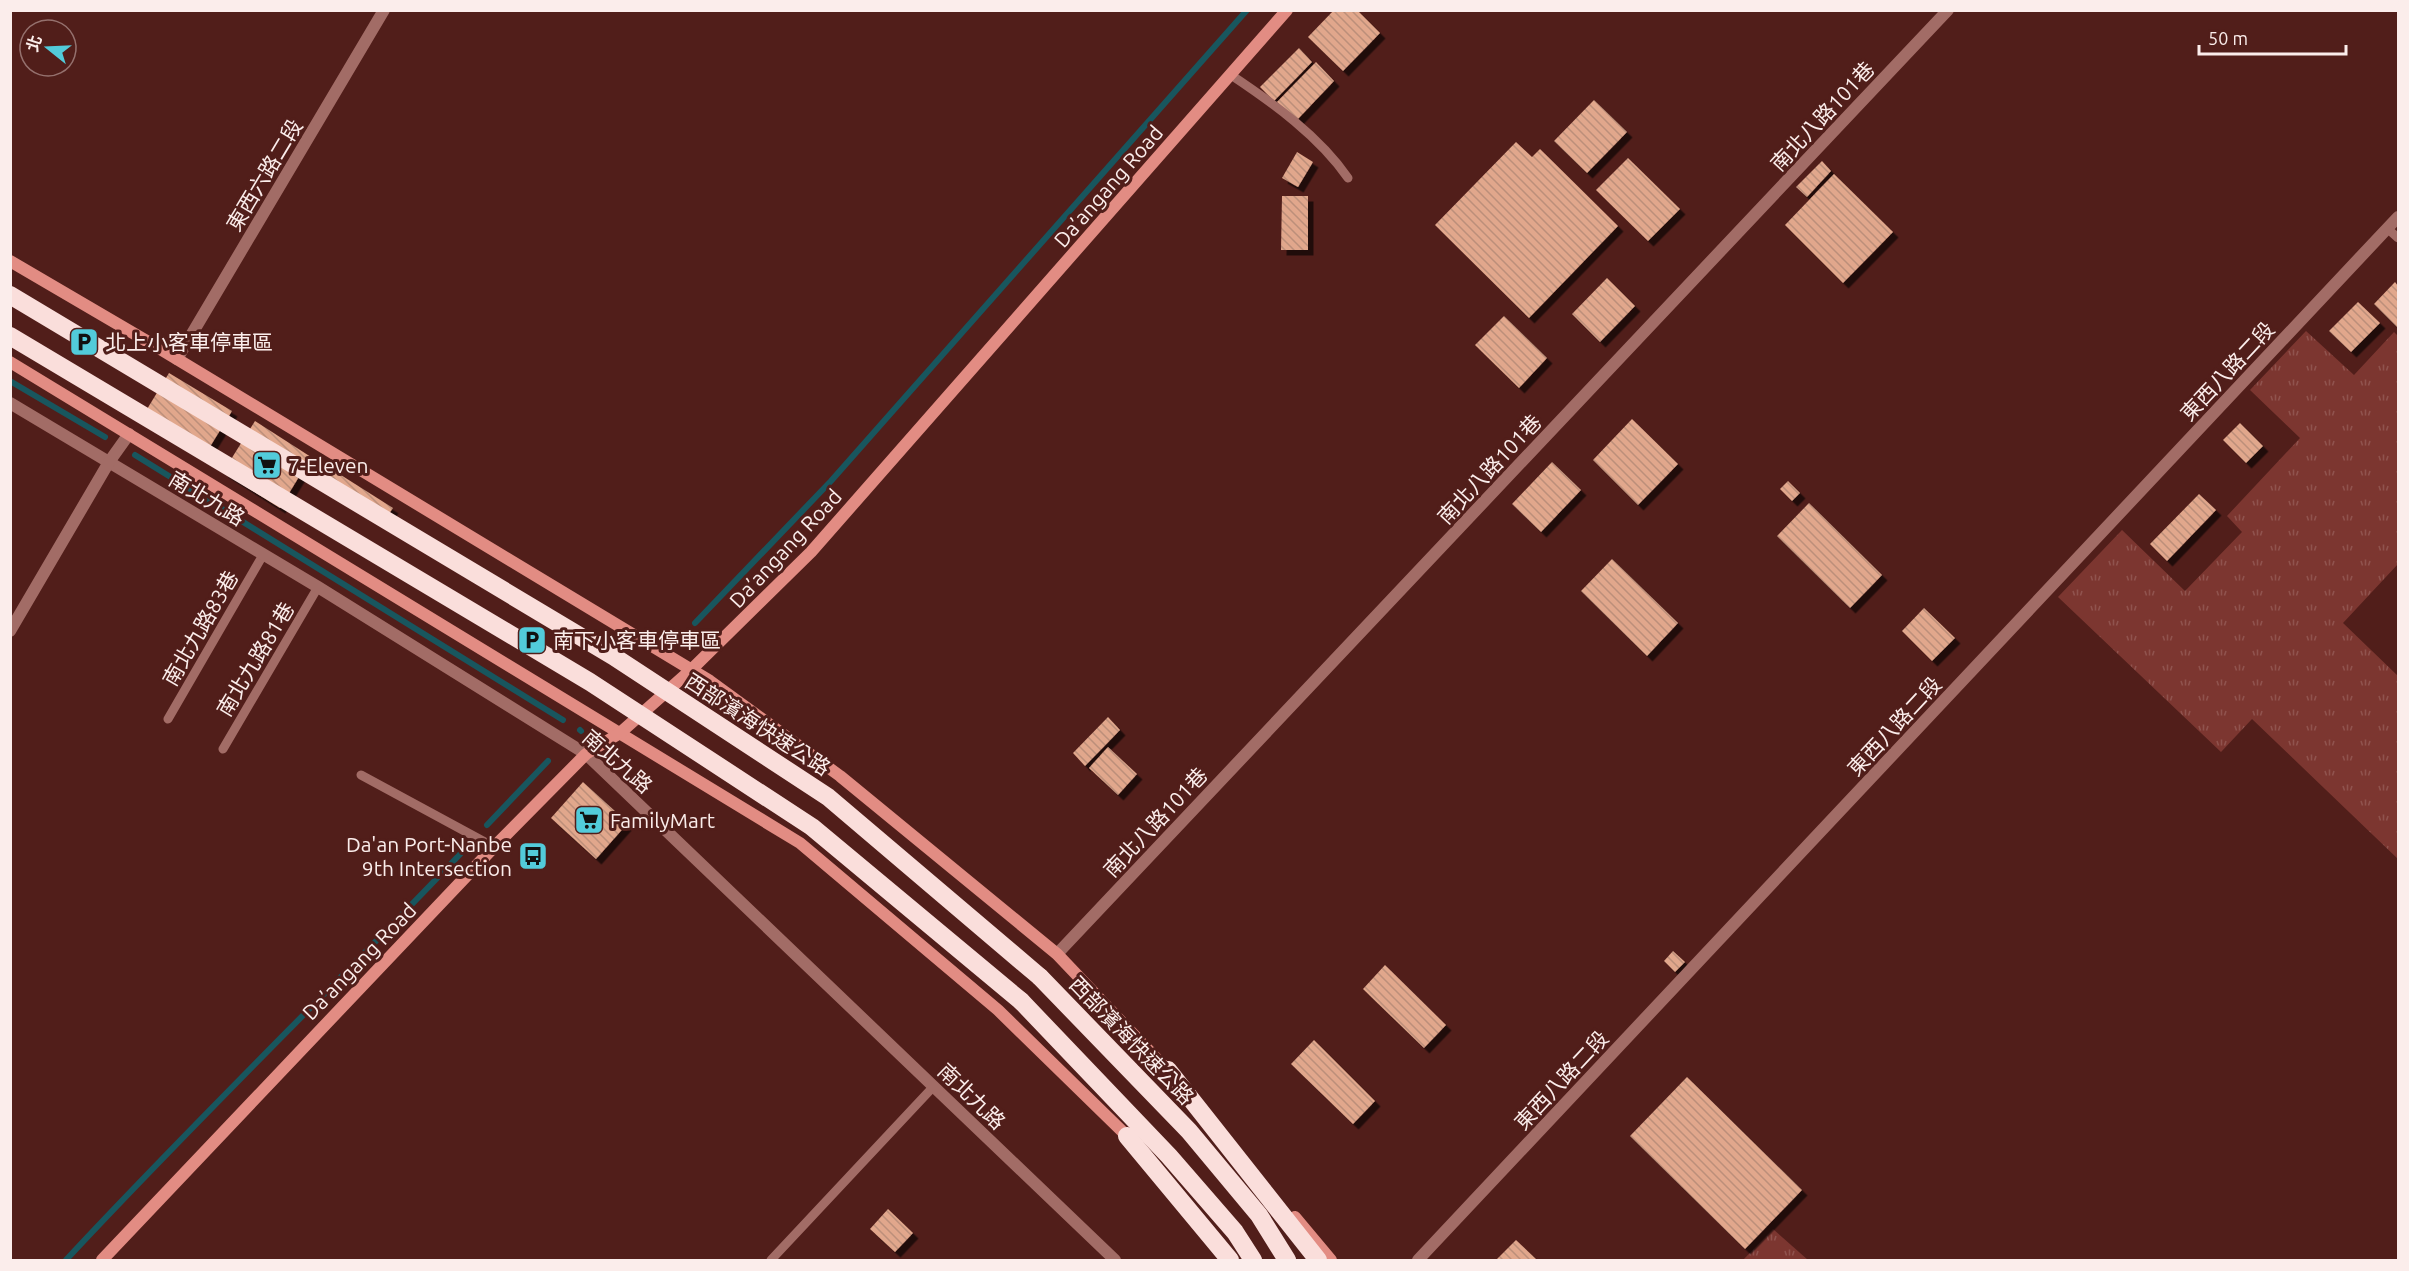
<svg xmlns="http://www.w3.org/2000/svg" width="2409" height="1271" font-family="Ubuntu,'Noto Sans TC',sans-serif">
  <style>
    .grass { fill: url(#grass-tufts) }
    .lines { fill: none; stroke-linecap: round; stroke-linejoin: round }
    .stream { stroke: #18565e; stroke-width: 6 }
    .building { fill: url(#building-back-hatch); filter: url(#shadow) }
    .lane { stroke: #a26c66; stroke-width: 9 }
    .street { stroke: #a26c66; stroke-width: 12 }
    .secondary { stroke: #e28c83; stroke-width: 12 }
    .highway { stroke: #fadedb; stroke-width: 18 }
    .highway-bridge { stroke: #fadedb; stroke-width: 18 }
    .labels { text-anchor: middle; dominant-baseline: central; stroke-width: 6; stroke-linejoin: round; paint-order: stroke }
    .street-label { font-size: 21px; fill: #fbedeb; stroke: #511e1a }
    .poi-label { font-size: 21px; fill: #fbedeb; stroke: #511e1a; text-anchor: start }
  </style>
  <defs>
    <pattern id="grass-tufts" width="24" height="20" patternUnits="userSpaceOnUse" patternTransform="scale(1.5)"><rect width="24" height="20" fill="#7c3630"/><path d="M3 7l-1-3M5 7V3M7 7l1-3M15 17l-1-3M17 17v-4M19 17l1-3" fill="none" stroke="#90534e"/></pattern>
    <pattern id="building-back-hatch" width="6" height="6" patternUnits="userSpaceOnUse" patternTransform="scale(1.5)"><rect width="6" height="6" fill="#e1a78c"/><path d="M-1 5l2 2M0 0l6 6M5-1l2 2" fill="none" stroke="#bc8f7a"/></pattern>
    <filter id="shadow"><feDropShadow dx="5.5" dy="5.5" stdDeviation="0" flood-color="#0009"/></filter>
  </defs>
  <rect width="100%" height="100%" fill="#511e1a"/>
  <g class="grass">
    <polygon points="2306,331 2354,375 2394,332 2398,336 2398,564 2343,623 2398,676 2398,859 2252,719 2221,752 2058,597 2122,530 2185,591 2242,532 2227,516 2300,438 2250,390"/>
    <polygon points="1773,1229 1808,1260 1743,1260"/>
  </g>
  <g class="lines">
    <g class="stream">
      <polyline points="10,381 105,437"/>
      <polyline points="135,455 563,720"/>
      <polyline points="695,623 831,481 1247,10"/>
      <polyline points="580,730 581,731"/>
      <polyline points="487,825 548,761"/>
      <path d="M66,1260c130,-140 267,-272 399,-411"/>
    </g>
  </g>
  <g class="building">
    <polygon points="1334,10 1357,10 1380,33 1343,71 1308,37"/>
    <polygon points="1299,48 1312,62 1274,101 1260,87"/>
    <polygon points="1316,62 1334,81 1296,121 1277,102"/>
    <polygon points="1594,100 1627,132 1587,173 1554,141"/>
    <polygon points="1516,142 1532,157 1540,149 1618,226 1529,318 1435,225"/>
    <polygon points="1297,152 1313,162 1298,187 1282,178"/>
    <polygon points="1628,158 1680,209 1648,241 1596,190"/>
    <polygon points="1822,161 1831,171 1807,197 1796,187"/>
    <polygon points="1834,174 1893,232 1843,283 1785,225"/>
    <polygon points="1282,196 1308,196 1308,250 1281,250"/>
    <polygon points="1607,278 1635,306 1600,342 1572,314"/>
    <polygon points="2395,282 2398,286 2398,328 2374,304"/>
    <polygon points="2358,302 2380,323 2351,352 2329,331"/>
    <polygon points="1504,316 1547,358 1519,388 1475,345"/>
    <polygon points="169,373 232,411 203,458 141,419"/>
    <polygon points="1632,419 1678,464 1638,505 1593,460"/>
    <polygon points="255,421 311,457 280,508 223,472"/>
    <polygon points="2240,423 2263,446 2246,463 2223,440"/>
    <polygon points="1552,462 1581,490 1541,532 1512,504"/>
    <polygon points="333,470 393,508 383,522 324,485"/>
    <polygon points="1788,481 1800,493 1792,501 1780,489"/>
    <polygon points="2199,494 2216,510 2167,561 2150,544"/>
    <polygon points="1809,503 1882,575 1850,608 1777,536"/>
    <polygon points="1612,559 1678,623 1647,656 1581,591"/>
    <polygon points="1924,608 1955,638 1932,661 1902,631"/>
    <polygon points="1108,717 1120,730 1085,766 1073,753"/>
    <polygon points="1108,747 1137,774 1118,795 1089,768"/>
    <polygon points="583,782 628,823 596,859 551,818"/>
    <polygon points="1673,951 1685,962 1675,972 1664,961"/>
    <polygon points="1385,965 1446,1025 1424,1048 1363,989"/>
    <polygon points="1314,1040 1375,1101 1353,1124 1291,1064"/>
    <polygon points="1687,1077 1802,1190 1745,1249 1630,1136"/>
    <polygon points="888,1209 913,1233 895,1252 870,1229"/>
    <polygon points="1516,1240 1537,1260 1496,1260"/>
  </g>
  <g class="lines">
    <g class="lane">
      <path d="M1231,75c42,28 88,61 117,103"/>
      <polyline points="2388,229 2398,238"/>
      <polyline points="168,719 263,555"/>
      <polyline points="223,749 318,587"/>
      <polyline points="361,775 494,847"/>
      <polyline points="771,1260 934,1086"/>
    </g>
    <g class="street">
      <polyline points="177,359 384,10"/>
      <polyline points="10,403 318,587 586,754 1115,1260"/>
      <polyline points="10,631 109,462 129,434"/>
      <polyline points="1057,954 1948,10"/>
      <polyline points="1418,1260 2398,217"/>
    </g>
    <g class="secondary">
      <polyline points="10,261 162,350 710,681 840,776 1057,954 1172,1075"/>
      <polyline points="10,362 800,843 998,1010 1127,1136 1130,1142"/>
      <polyline points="1295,1217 1331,1260"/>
      <polyline points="102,1260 494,847 586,754 620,733 692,669 811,552 1287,10"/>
    </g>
    <g class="highway">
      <polyline points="1040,977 1189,1131 1259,1215 1287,1260"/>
      <polyline points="1021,1001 1169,1156 1235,1232 1253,1260"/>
      <polyline points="1168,1070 1318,1260"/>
      <polyline points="1127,1136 1230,1260"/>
    </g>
    <g class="highway-bridge">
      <polyline points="10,295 613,656 828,797 1040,977"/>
      <polyline points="10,336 590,682 812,827 1021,1001"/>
    </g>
  </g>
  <defs>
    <g id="parking-square" transform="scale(1.5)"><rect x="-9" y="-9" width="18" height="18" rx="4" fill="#52cbda" stroke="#511e1a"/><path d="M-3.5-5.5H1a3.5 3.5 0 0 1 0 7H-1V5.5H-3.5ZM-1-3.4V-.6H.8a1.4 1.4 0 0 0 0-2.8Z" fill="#111"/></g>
    <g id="supermarket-square" transform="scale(1.5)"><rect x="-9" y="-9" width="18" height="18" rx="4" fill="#52cbda" stroke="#511e1a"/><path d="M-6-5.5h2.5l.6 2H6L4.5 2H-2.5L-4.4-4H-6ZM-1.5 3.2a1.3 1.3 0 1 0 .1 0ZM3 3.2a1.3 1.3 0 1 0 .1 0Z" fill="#111"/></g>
    <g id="bus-square" transform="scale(1.5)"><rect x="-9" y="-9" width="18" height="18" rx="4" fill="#52cbda" stroke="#511e1a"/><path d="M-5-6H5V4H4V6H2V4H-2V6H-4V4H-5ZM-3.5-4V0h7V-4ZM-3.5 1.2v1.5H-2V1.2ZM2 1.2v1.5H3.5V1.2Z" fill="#111"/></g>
  </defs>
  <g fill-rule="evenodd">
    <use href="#parking-square" x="84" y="342"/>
    <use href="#supermarket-square" x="267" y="465"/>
    <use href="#parking-square" x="532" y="640"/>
    <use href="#supermarket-square" x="589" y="820"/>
    <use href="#bus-square" x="533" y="856"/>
  </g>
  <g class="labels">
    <g class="street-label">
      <text transform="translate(1822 116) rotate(-47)">南北八路101巷</text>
      <text transform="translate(264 175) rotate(-59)">東西六路二段</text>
      <text transform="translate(1108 186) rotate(-49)">Da’angang Road</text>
      <text transform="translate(2227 371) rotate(-47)">東西八路二段</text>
      <text transform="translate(1489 469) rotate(-47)">南北八路101巷</text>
      <text transform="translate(207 498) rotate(31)">南北九路</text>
      <text transform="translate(785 548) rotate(-47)">Da’angang Road</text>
      <text transform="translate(200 628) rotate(-60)">南北九路83巷</text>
      <text transform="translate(255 659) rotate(-59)">南北九路81巷</text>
      <text transform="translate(758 724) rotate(33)">西部濱海快速公路</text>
      <text transform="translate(1894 726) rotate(-47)">東西八路二段</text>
      <text transform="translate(618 761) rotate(41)">南北九路</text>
      <text transform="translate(1155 822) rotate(-47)">南北八路101巷</text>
      <text transform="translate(359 961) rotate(-46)">Da’angang Road</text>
      <text transform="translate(1132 1040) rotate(46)">西部濱海快速公路</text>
      <text transform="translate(1561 1080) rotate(-47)">東西八路二段</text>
      <text transform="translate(972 1096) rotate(44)">南北九路</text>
    </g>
    <g class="poi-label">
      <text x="105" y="342">北上小客車停車區</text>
      <text x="288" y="465">7-Eleven</text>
      <text x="553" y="640">南下小客車停車區</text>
      <text x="610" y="820">FamilyMart</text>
      <text x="512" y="844" text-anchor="end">Da'an Port-Nanbe<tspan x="512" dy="24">9th Intersection</tspan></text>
    </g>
  </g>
  <rect width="2409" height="1271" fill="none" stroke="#fbedeb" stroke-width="24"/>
  <g transform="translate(48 48) rotate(288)"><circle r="28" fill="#511e1a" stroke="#95716e" stroke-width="1.5"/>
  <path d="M0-4.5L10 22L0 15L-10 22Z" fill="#52cbda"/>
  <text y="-9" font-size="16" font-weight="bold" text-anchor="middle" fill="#fbedeb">北</text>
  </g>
  <path d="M2199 45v9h147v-9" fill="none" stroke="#fbedeb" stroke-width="3"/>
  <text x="2208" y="45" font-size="18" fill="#fbedeb" stroke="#511e1a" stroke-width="4.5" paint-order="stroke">50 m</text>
</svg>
